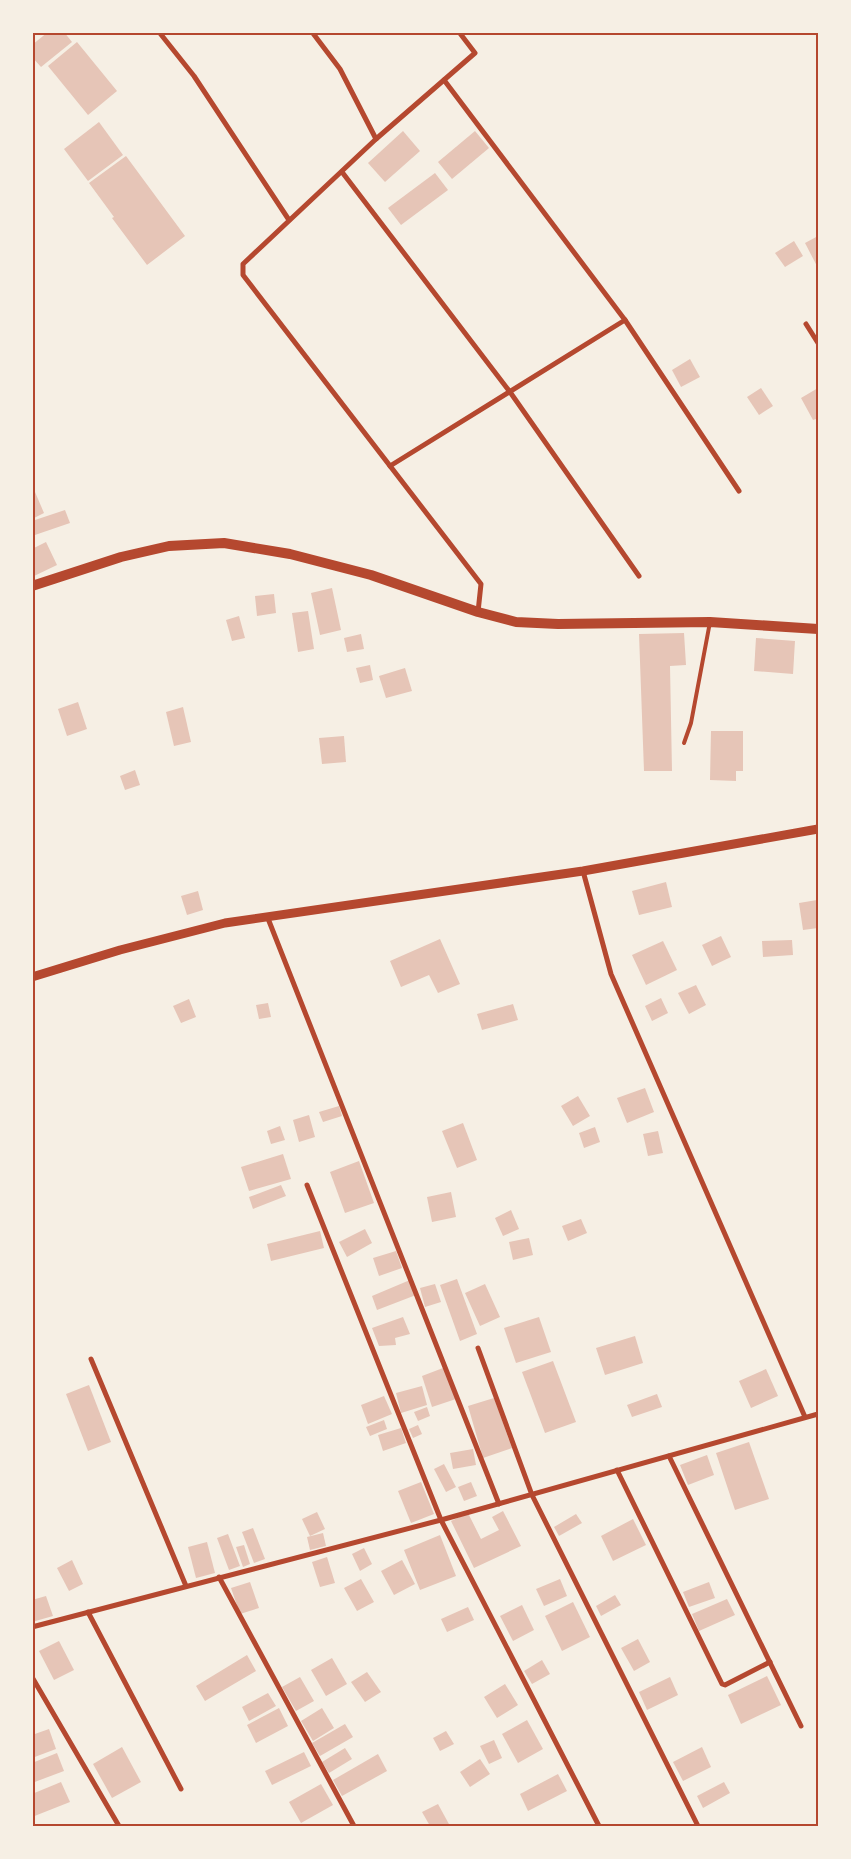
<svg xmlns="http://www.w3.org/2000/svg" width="851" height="1859" font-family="'Fira Sans',sans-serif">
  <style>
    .building { fill: #e6c5b7 }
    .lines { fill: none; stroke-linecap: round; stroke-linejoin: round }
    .service { stroke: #b5482f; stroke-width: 4 }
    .minor { stroke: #b5482f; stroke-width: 5 }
    .tertiary { stroke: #b5482f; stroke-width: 9 }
    .secondary { stroke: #b5482f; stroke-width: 10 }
    .neatline { fill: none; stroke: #b5482f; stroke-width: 2 }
  </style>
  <rect width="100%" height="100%" fill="#f6efe4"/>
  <g class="building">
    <polygon points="48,32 64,32 72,42 41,67 32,57 32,45"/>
    <polygon points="77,42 117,91 88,115 48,66"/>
    <polygon points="99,122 123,155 88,181 64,149"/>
    <polygon points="403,131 420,151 385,182 368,163"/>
    <polygon points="475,131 489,148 452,179 438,162"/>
    <polygon points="126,156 185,236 147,265 112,218 114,217 89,183"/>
    <polygon points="435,173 448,190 401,225 388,208"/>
    <polygon points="818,236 818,268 805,243"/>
    <polygon points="794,241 803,256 785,267 775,253"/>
    <polygon points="690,359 700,377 681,387 672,370"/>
    <polygon points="761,388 773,406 759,415 747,397"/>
    <polygon points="818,388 818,424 816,419 813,420 801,398"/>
    <polygon points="35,492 44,513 32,519 32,493"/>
    <polygon points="65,510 70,523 32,536 32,521"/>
    <polygon points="46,542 57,565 32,577 32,549"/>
    <polygon points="332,588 341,630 320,635 311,593"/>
    <polygon points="274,594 276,613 257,616 255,596"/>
    <polygon points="308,611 314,649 298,652 292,613"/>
    <polygon points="239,616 245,638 232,641 226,620"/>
    <polygon points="684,633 686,665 670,666 672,771 644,771 639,634"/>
    <polygon points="361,634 364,649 347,652 344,638"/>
    <polygon points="756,638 795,641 793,674 754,671"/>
    <polygon points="370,665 373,680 360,683 356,668"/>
    <polygon points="405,668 412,691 386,698 379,676"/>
    <polygon points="78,702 87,729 67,736 58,709"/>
    <polygon points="183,707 191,742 174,746 166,712"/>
    <polygon points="711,731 743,731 743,771 736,771 736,781 710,780"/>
    <polygon points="344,736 346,762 322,764 319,738"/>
    <polygon points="135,770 140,785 125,790 120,776"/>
    <polygon points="666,882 672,907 639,915 632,891"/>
    <polygon points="198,891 203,910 187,915 181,896"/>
    <polygon points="817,900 818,928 803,930 799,903"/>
    <polygon points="721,936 731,957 712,966 702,945"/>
    <polygon points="440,939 460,984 438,993 429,975 401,987 390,961"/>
    <polygon points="792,940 793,955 763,957 762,941"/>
    <polygon points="663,941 677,970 646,985 632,955"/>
    <polygon points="696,985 706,1005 689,1014 678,993"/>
    <polygon points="661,998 668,1013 652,1021 645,1006"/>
    <polygon points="189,999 196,1017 181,1023 173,1006"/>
    <polygon points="268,1003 271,1017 259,1019 256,1005"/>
    <polygon points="513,1004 518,1020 482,1030 477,1014"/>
    <polygon points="645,1088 654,1112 627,1123 617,1098"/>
    <polygon points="578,1096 590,1116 573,1126 561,1106"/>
    <polygon points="339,1106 342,1116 323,1122 319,1112"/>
    <polygon points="309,1115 315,1137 299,1142 293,1120"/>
    <polygon points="463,1123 477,1160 457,1168 442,1131"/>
    <polygon points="280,1126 285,1140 271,1144 267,1131"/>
    <polygon points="595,1127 600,1142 584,1148 579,1133"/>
    <polygon points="658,1131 663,1153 648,1156 643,1134"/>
    <polygon points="283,1154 291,1179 249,1191 241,1167"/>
    <polygon points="359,1161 374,1203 345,1213 330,1172"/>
    <polygon points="281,1185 286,1196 253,1209 249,1197"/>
    <polygon points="451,1192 456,1217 432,1222 427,1197"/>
    <polygon points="511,1210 519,1229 503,1236 495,1218"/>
    <polygon points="581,1219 587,1233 568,1241 562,1226"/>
    <polygon points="365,1229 372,1243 347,1257 339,1242"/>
    <polygon points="320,1231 324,1248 271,1261 267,1244"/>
    <polygon points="529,1238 533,1255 513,1260 509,1242"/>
    <polygon points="396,1251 402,1268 379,1276 373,1258"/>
    <polygon points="457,1279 477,1334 460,1341 440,1285"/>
    <polygon points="410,1280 416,1295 377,1310 372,1296"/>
    <polygon points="435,1284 441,1302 425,1307 420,1288"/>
    <polygon points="485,1284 500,1317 480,1326 465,1293"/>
    <polygon points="403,1317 410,1334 395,1338 396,1345 379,1346 372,1328"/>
    <polygon points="539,1317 551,1352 516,1363 504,1328"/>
    <polygon points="635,1336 643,1363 605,1375 596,1348"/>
    <polygon points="553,1361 576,1422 545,1433 522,1372"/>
    <polygon points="443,1368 456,1399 432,1407 422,1376"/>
    <polygon points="766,1369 778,1396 751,1408 739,1381"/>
    <polygon points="89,1385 111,1442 88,1451 66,1394"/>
    <polygon points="422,1386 427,1405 401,1413 396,1393"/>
    <polygon points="657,1394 662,1407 632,1417 627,1405"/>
    <polygon points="384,1396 392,1414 368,1424 361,1405"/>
    <polygon points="494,1398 512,1448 483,1458 468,1406"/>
    <polygon points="427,1407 430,1416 418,1421 414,1412"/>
    <polygon points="384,1420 387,1429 370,1436 366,1427"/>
    <polygon points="418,1425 422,1434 413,1438 409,1429"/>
    <polygon points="401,1428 406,1443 383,1451 378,1435"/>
    <polygon points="749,1442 769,1499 735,1510 716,1453"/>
    <polygon points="473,1449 476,1465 453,1469 450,1453"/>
    <polygon points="707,1455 714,1475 688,1485 680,1465"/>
    <polygon points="444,1464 456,1487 446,1492 434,1469"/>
    <polygon points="421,1482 434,1514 411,1523 398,1491"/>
    <polygon points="471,1482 477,1496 464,1501 458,1487"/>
    <polygon points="503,1511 521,1546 474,1568 451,1521 468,1513 481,1539 499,1530 492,1517"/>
    <polygon points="317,1512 325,1529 310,1536 302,1519"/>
    <polygon points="576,1514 582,1523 559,1536 554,1527"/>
    <polygon points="633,1519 646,1545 613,1561 601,1536"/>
    <polygon points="253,1528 265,1559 254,1563 242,1532"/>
    <polygon points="323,1533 326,1546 310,1550 307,1537"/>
    <polygon points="228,1534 240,1566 229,1570 217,1538"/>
    <polygon points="440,1535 456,1576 420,1590 404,1550"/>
    <polygon points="207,1542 215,1573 196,1578 188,1547"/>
    <polygon points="244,1545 250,1564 243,1567 236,1547"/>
    <polygon points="364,1548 372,1564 360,1571 352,1554"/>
    <polygon points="327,1557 335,1583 320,1587 312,1562"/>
    <polygon points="72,1560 83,1584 69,1591 57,1568"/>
    <polygon points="402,1560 415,1584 394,1595 381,1571"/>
    <polygon points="361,1579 374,1602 357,1611 344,1588"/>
    <polygon points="560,1579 567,1596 544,1606 536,1589"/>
    <polygon points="250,1582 259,1608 240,1614 231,1588"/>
    <polygon points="709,1582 715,1598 689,1607 683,1592"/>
    <polygon points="615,1595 621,1605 601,1616 596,1606"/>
    <polygon points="46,1596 53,1616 32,1622 32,1600"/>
    <polygon points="727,1599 735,1615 699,1631 692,1614"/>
    <polygon points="573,1602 590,1637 562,1651 545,1616"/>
    <polygon points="522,1605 534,1630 513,1641 500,1616"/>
    <polygon points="468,1607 474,1620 447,1632 441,1619"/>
    <polygon points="638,1639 650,1662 634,1671 621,1648"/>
    <polygon points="59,1641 74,1670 54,1680 39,1651"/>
    <polygon points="247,1655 256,1671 205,1701 196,1686"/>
    <polygon points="332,1658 347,1684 326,1696 311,1670"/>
    <polygon points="542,1660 550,1674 532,1684 524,1671"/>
    <polygon points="367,1672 381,1692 365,1702 351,1682"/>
    <polygon points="767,1676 781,1705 741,1724 728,1695"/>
    <polygon points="300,1677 314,1701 296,1711 282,1687"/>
    <polygon points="670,1677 678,1695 647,1710 639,1692"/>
    <polygon points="505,1684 518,1705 497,1718 484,1697"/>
    <polygon points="268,1693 276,1706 249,1721 242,1707"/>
    <polygon points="279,1708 288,1726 256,1743 247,1725"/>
    <polygon points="322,1708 334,1728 313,1741 301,1721"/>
    <polygon points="527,1720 543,1749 518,1763 502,1734"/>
    <polygon points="345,1724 353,1737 320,1756 312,1743"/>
    <polygon points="49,1729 56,1749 32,1758 32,1735"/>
    <polygon points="446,1731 454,1744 440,1751 433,1738"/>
    <polygon points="494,1740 502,1758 489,1764 480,1746"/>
    <polygon points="122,1747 141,1782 112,1798 93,1764"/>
    <polygon points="702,1747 711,1767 683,1781 673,1762"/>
    <polygon points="345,1748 352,1759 329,1773 322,1762"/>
    <polygon points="304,1752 311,1766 272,1785 265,1771"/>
    <polygon points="57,1753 64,1771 32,1783 32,1763"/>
    <polygon points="378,1754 387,1771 342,1796 333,1780"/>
    <polygon points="480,1759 490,1774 470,1787 460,1772"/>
    <polygon points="558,1774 567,1791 528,1811 520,1794"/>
    <polygon points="61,1782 70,1802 32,1817 32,1794"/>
    <polygon points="724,1782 730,1793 703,1808 697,1796"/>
    <polygon points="321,1784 333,1805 301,1823 289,1802"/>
    <polygon points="438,1804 450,1826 430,1826 422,1812"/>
  </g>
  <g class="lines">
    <polyline class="service" points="684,743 691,723 710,622"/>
    <g class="minor">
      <polyline points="159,32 194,76 289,220"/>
      <polyline points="312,32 340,69 376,139"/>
      <polyline points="459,32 475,53 376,139 243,264 243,275 481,584 478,612"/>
      <polyline points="444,80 625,320 739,491"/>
      <polyline points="342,172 510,392 639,576"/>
      <polyline points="806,324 818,343"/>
      <polyline points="390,466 625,320"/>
      <polyline points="583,871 611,974 805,1417"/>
      <polyline points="267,916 499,1504"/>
      <polyline points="307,1185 441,1520 599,1826"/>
      <polyline points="478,1348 532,1495 698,1826"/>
      <polyline points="91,1359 186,1586"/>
      <polyline points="669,1456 801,1726"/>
      <polyline points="617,1470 722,1684 725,1685 770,1662"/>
      <polyline points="219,1577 354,1826"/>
      <polyline points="88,1612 181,1789"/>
      <polyline points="32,1627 441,1520 818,1414"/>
      <polyline points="32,1677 119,1826"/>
    </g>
    <polyline class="tertiary" points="32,977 120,950 225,923 583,871 818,829"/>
    <polyline class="secondary" points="32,586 121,557 169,546 224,543 290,554 371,575 478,612 516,622 558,624 710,622 818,629"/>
  </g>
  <rect width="851" height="1859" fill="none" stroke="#f6efe4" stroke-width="68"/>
  <rect x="34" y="34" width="783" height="1791" class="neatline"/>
</svg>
